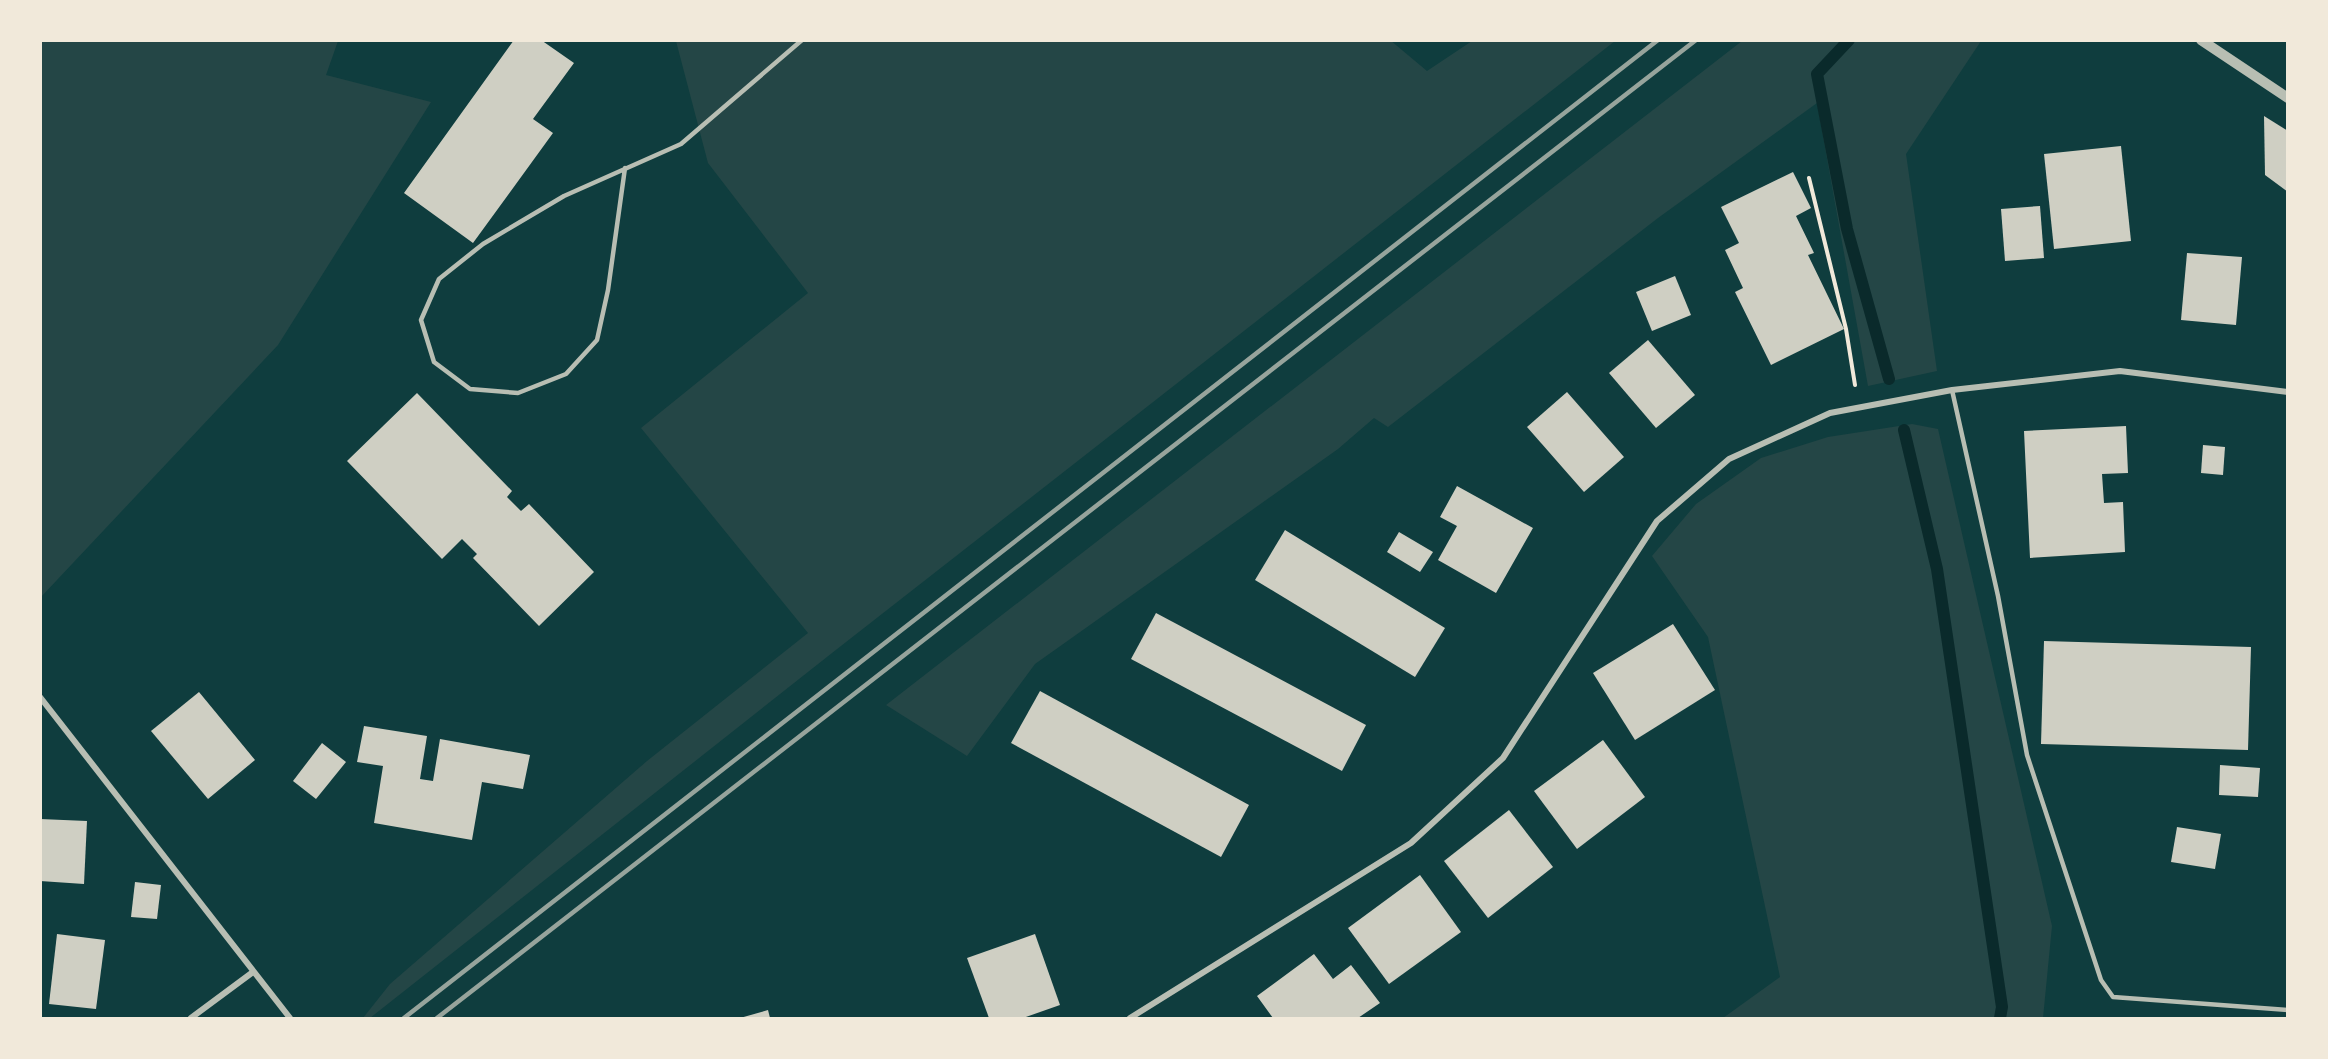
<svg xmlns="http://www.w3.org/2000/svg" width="2328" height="1059" font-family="'IBM Plex Sans',sans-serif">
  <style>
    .green { fill: #244646 }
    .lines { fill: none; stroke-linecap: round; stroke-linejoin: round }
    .stream { stroke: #0a2a2b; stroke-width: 12 }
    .building { fill: #cfcfc3 }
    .path { stroke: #f1e9da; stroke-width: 4 }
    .service { stroke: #b8beb3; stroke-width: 4.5 }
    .minor { stroke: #b8beb3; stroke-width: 6 }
    .tertiary { stroke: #b8beb3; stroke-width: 10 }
    .rail { stroke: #97a49c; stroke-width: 4.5 }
  </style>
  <rect width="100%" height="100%" fill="#0f3d3e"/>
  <g class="green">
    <polygon points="41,40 338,41 326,75 431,102 278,345 41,597"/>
    <polygon points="1390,40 1427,71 1472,41 1615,41 832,653 370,1018 363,1018 390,984 647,761 808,633 641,428 808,293 708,163 676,41"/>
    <polygon points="1742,41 1981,41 1906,154 1937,371 1868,386 1817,103 1658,218 1388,427 1374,418 1338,449 1035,664 967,756 886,705"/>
    <polygon points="1912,424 1938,429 2052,926 2043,1018 1723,1018 1780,977 1708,637 1652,556 1696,504 1761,458 1828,437"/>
  </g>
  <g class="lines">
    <g class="stream">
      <polyline points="1849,40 1817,74 1847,229 1889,379"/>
      <polyline points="1904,430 1937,569 2002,1007 2000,1018"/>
    </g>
  </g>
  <g class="building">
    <polygon points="514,40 541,40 574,63 533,119 553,133 473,243 404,193"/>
    <polygon points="2264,116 2288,131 2288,192 2265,175"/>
    <polygon points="2121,146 2131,241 2054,249 2044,154"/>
    <polygon points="1793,172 1811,208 1796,216 1814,253 1808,255 1844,329 1771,365 1735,292 1743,288 1725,250 1739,243 1721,207"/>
    <polygon points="2040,206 2044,258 2005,261 2001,209"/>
    <polygon points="2187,253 2242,257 2236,325 2181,320"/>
    <polygon points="1675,276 1691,315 1652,331 1636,292"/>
    <polygon points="1648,340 1695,395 1656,428 1609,373"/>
    <polygon points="1567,392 1624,457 1584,492 1527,427"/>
    <polygon points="417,393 512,491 507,497 521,511 529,504 594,572 539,626 473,558 477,554 462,539 442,559 347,461"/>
    <polygon points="2126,426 2128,473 2102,474 2104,503 2123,502 2125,552 2030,558 2024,431"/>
    <polygon points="2203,445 2225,447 2223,475 2201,473"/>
    <polygon points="1457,486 1533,528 1496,593 1438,560 1457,526 1440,517"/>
    <polygon points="1285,530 1445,628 1415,677 1255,580"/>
    <polygon points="1399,532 1433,552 1420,572 1387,552"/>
    <polygon points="1156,613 1366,725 1342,771 1131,659"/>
    <polygon points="1673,624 1715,690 1635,740 1593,673"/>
    <polygon points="2044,641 2251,647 2248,750 2041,744"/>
    <polygon points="1040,691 1249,805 1221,857 1011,743"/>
    <polygon points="199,692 255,760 208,799 151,731"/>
    <polygon points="364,726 427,736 420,779 433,781 440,739 530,755 523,789 482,782 472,840 374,823 383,766 357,762"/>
    <polygon points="1603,740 1645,797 1577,849 1534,791"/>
    <polygon points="322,743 346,762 316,799 293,781"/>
    <polygon points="2220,765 2260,768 2258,797 2219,795"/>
    <polygon points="1509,810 1553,867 1488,918 1444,861"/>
    <polygon points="40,819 87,821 84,884 40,881"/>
    <polygon points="2177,827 2221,834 2215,869 2171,862"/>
    <polygon points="1420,875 1461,932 1389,984 1348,928"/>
    <polygon points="135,882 161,885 157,919 131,917"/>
    <polygon points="57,934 105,940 96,1009 49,1004"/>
    <polygon points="1035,934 1060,1005 1023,1018 989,1018 967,958"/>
    <polygon points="1314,954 1333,979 1351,965 1380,1003 1358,1018 1273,1018 1257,996"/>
    <polygon points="768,1010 770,1018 740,1018"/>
  </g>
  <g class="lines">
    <polyline class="path" points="1809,178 1846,329 1855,385"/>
    <g class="service">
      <polyline points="625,168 608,290 597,340 566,374 518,393 470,389 434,362 421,320 439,279 483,244 564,196 681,144 802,40"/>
      <polyline points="1952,390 1998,596 2027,755 2101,980 2113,997 2288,1010"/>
    </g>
    <g class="minor">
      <polyline points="40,697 290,1018"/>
      <polyline points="191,1018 253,972"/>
      <polyline points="1130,1018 1411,843 1503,758 1657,521 1729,459 1830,413 1952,390 2120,371 2288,392"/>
    </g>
    <polyline class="tertiary" points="2201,40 2288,98"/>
    <g class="rail">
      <polyline points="404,1018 1658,40"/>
      <polyline points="437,1018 1696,40"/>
    </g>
  </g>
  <rect width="2328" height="1059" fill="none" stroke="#f1e9da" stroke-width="84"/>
</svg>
